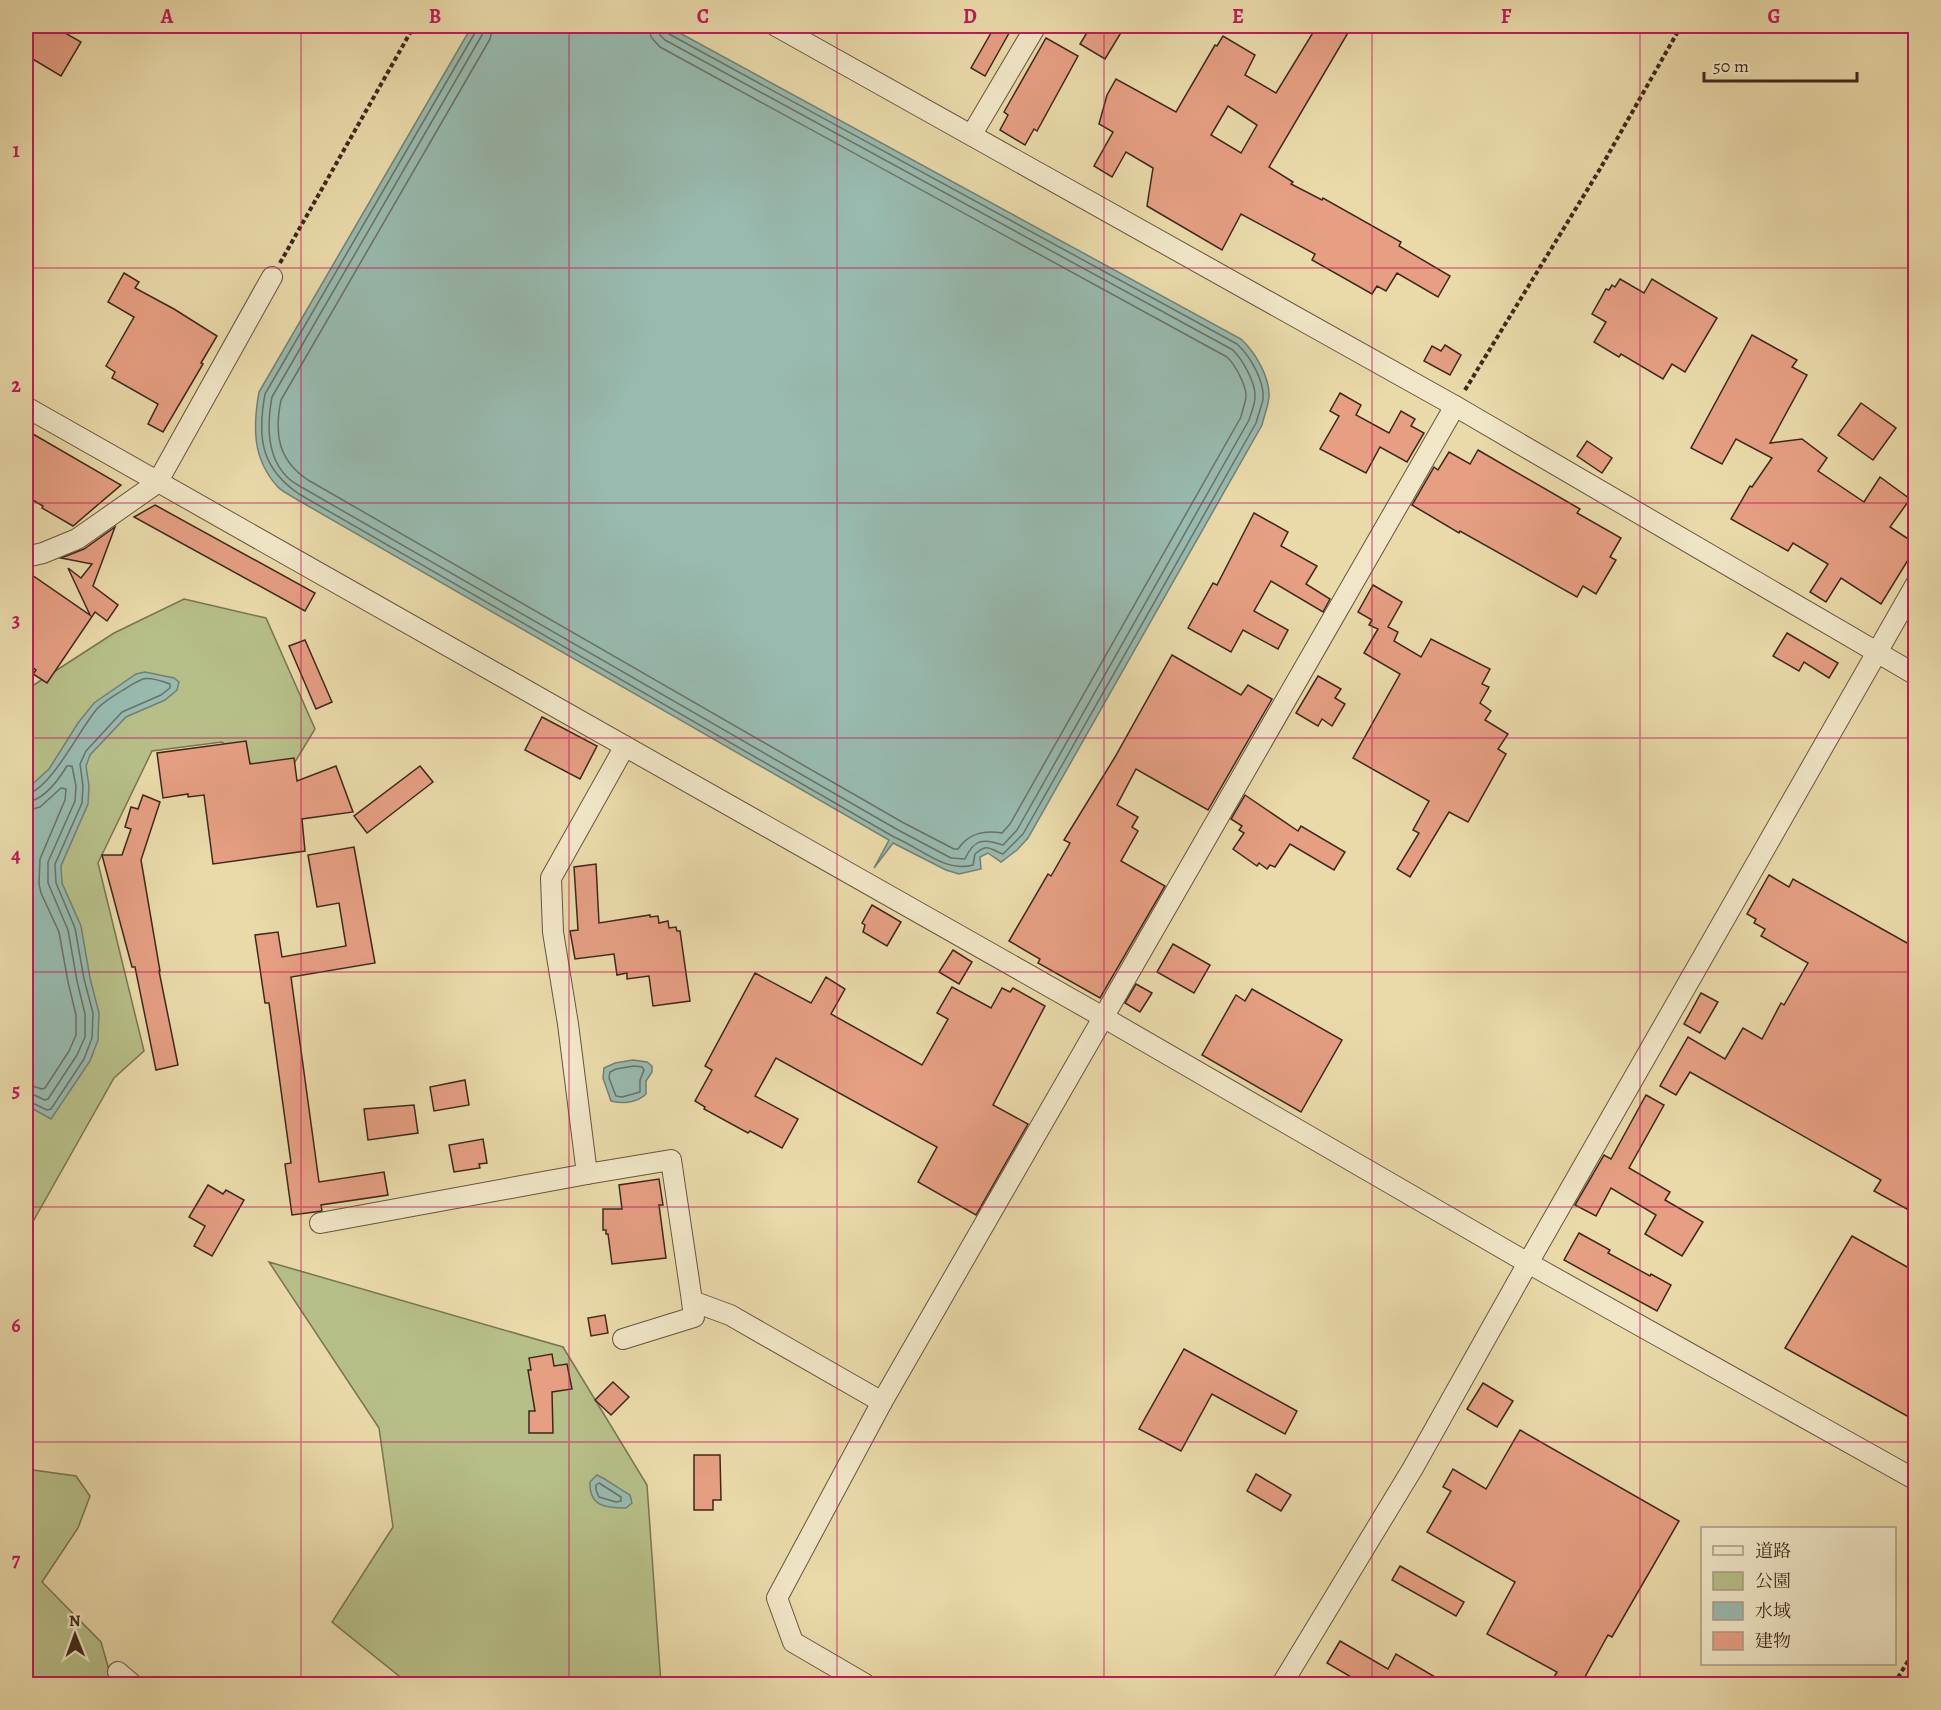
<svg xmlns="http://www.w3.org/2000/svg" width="1941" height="1710" font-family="Alegreya,'Noto Serif JP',serif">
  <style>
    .green { fill: #b7bf88; stroke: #7a7452; stroke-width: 1.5 }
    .water { fill: #98baaf; stroke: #748074; stroke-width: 1.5 }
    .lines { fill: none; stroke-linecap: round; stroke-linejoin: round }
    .shore { stroke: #6b7165; stroke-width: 1.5 }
    .building { fill: #e69f83; stroke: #3e281b; stroke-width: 1.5; fill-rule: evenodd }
    .minor-casing { stroke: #69543f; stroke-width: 22 }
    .path { stroke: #3e281b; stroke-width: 4; stroke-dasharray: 4.5 3; stroke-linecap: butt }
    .minor { stroke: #f1e7c8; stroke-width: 20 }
    .grid { fill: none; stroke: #c2185b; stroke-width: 1.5; stroke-opacity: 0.55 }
    .neatline { fill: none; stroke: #c2185b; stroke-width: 2 }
    .grid-label { font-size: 20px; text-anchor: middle; font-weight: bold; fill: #c2185b }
  </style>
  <rect width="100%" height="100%" fill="#eadaaa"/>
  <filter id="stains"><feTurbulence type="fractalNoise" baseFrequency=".00333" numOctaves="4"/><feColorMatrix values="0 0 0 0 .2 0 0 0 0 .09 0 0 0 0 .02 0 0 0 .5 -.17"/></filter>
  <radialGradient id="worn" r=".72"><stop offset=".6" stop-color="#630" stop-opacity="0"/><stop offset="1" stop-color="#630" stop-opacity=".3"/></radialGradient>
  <g class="green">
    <polygon points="184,599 266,618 315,729 281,785 222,742 152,751 98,863 144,1051 114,1078 26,1234 26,690 114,633"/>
    <polygon points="269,1262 563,1347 647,1485 661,1684 409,1684 332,1622 393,1527 379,1428"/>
    <polygon points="26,1469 76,1476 90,1496 78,1528 42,1582 101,1642 111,1677 119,1684 26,1684"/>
  </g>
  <g class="water">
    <path d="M472,26h195l574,313c14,13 29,38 28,58 -1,10 -5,19 -7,28l-234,413 -11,12 -16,12 -13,-9 -8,4 1,12 -22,5 -13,-4 -53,-27 -19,25 15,-28 -593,-341c-6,-4 -15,-8 -19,-13 -25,-28 -24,-60 -18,-94z"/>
    <polygon points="145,672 174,678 179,682 177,690 165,700 126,717 90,755 86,766 89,786 88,804 61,866 62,883 81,926 90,978 99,1013 98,1040 90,1061 51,1119 26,1105 26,790 49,769 78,723 94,703 136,674"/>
    <path d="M633,1060l14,2 5,4v6l-6,9v13c-9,9 -23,10 -35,7l-8,-23 1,-10 11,-5z"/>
    <path d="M597,1475c11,5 22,14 33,20l2,8 -6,5c-21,0 -37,-2 -36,-26z"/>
  </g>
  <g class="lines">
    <g class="shore">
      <path d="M477,26l-1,5 -211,363c-8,44 -4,74 34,100l595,343c25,10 51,36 79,28l2,-11c14,-12 15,-4 28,0l20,-20 233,-411c2,-7 5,-16 7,-23 2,-19 -13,-44 -26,-56l-568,-310 -4,-8"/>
      <path d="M484,26l-2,9 -210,362c-5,27 -6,59 15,80 5,5 11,8 16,11l595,342 53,28 14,1c9,-20 18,-21 38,-14l14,-15 232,-410c2,-7 6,-15 6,-23 1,-14 -13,-38 -22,-47l-568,-310 -5,-5 -2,-9"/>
      <path d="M493,26l-3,13 -209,361c-7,34 -3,60 27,80l594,342 52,27h4c11,-16 26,-19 44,-16l8,-9 231,-407c1,-6 4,-13 5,-20 1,-10 -11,-33 -19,-40l-567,-310 -9,-10 -2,-11"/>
      <path d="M26,794c23,-2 54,-65 70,-84 8,-9 18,-14 27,-20 21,-13 22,-15 47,-6v4l-9,7 -39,17 -36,39 -6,13 3,22 -1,17 -27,61 1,19 19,45 9,51 9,34 -1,25 -8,21 -33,50 -4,1 -21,-10"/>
      <path d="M26,802c17,-1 33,-23 41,-36h5l4,20 -1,15 -27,61v21l20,47 9,51 8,33v23l-8,18 -29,44 -3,1 -13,-6 -6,-1"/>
      <polyline points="26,811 40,807 61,788 66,789 65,800 40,859 39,884 41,893 59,932 68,982 76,1015 76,1035 69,1051 45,1088 42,1089 26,1084"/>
      <polygon points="634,1066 642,1067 644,1070 640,1080 640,1092 622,1097 616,1096 609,1078 610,1072 616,1069"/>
      <polygon points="599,1483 621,1497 621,1501 616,1502 599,1497 596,1490 596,1485"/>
    </g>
  </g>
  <g class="building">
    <polygon points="26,26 53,26 81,42 61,76 26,55"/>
    <polygon points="995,26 1013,26 985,76 971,68"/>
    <polygon points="1091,26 1125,26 1105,59 1080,44"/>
    <path d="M1317,26h35l-83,141 24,15 -2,2 31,16 1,-2 78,44 -2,4 51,30 -12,21 -41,-24 -11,18 -9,-5 -5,8 -60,-34 3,-6 -74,-40 -19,36 -75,-44 6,-38 -27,-16 -14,25 -18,-11 19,-34 -14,-8 8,-29 9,-16 60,33 39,-67 2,1 6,-10 32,19 -10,20 31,18zM1228,106l29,19 -16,28 -30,-18z"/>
    <polygon points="1046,38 1078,56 1037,131 1034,129 1025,145 1000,130 1008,115 1004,112"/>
    <polygon points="124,273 139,282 135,288 174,309 217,336 201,363 203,364 163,432 148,424 158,404 112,378 115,372 106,366 134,317 108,302"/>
    <polygon points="1620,279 1644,293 1652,279 1717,318 1685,372 1672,364 1663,379 1621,354 1619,357 1594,342 1606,322 1592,314 1606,289 1609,290 1612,285 1615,287"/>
    <polygon points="1752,335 1797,360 1792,367 1807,375 1770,443 1802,439 1827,458 1818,471 1864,502 1880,477 1910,499 1890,527 1916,544 1916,547 1881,604 1841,578 1826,602 1810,592 1828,564 1793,543 1788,551 1731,519 1750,486 1752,487 1772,458 1736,439 1722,464 1691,448"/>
    <polygon points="1445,345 1461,355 1450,375 1424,361 1432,346 1441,351"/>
    <polygon points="1340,393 1361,405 1356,415 1389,433 1401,411 1415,419 1411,426 1424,433 1407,462 1380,447 1366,473 1320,449 1339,416 1330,411"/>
    <polygon points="1861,403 1896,428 1873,460 1838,435"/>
    <polygon points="26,430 121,485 73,526 42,508 43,506 26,496 26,484 32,473 26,470"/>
    <polygon points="1587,441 1612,458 1602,473 1577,456"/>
    <polygon points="1478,450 1580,509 1577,513 1621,538 1610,557 1616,560 1596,594 1583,586 1577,597 1460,531 1459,533 1412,505 1434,467 1438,470 1449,452 1470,464"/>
    <polygon points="155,505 315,593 305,611 134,517"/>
    <polygon points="1254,513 1288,532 1281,546 1317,566 1306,584 1330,599 1323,612 1271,581 1254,611 1288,630 1278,649 1243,630 1231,652 1188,628 1213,583 1217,585"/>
    <polygon points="115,527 93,586 118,605 107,621 95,612 47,683 33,674 36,670 26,663 26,571 90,615 68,568 81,578 92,564 61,558 84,549"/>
    <polygon points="1373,585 1402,602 1388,627 1398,632 1394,641 1421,657 1431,639 1490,669 1482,684 1489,687 1480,703 1491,711 1485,720 1508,734 1498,749 1506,754 1468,822 1449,812 1410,877 1397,869 1419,833 1413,830 1429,801 1353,758 1400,674 1364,653 1378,629 1369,625 1372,620 1358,612"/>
    <polygon points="1787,633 1838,663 1829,678 1804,662 1799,671 1773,656"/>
    <polygon points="305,640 332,702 316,709 289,646"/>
    <polygon points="1172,655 1241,695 1248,685 1272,699 1208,810 1136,769 1117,805 1138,817 1132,827 1138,831 1121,861 1165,886 1100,998 1038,963 1040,959 1009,941 1048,874 1051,876 1070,843 1064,840 1115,757"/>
    <polygon points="1318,676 1341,689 1335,698 1345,704 1332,726 1322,719 1318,726 1296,713"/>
    <polygon points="542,717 597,746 580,779 525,750"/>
    <polygon points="246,741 250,764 294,758 297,781 336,766 353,812 302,819 305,851 213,864 204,795 188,797 188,794 163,798 157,753"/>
    <polygon points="420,766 433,782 367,833 354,816"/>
    <polygon points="143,795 160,802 141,860 160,971 159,971 178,1065 156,1070 135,967 132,967 102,855 122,855 131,829 125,827 131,807 138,809"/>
    <polygon points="1245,795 1298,831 1301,826 1345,852 1334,870 1290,844 1275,867 1270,865 1267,869 1259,863 1257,866 1233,849 1244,833 1239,830 1242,826 1231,819"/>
    <polygon points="354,847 375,963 291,977 319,1182 384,1172 388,1195 321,1205 322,1211 292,1215 285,1164 291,1163 269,1003 265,1003 255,935 278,932 282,957 346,946 339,903 317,907 308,855"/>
    <polygon points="596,864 599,923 650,915 650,917 658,916 659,923 668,921 669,928 676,927 677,931 680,931 690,1001 653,1006 649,976 627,979 627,973 617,975 614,954 575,959 570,931 578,930 574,867"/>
    <polygon points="1769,875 1789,887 1793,879 1916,948 1916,1214 1874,1191 1881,1180 1690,1072 1676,1095 1660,1086 1688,1037 1725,1059 1743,1028 1762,1039 1781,1003 1784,1005 1808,963 1761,936 1765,929 1754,923 1756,919 1747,914"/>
    <polygon points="872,905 901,922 887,946 863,932 865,925 862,923"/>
    <polygon points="1173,944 1210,965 1194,993 1157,972"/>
    <polygon points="953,950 972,962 959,984 939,972"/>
    <polygon points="755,973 811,1003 826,977 845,989 831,1014 922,1065 948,1019 937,1013 952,987 991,1008 1002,988 1010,992 1013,988 1045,1006 993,1105 1028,1124 976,1215 918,1182 937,1147 776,1058 755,1096 798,1119 782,1148 750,1131 748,1133 704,1109 705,1107 695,1101 712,1070 705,1066"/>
    <polygon points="1136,984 1152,993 1140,1012 1125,1003"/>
    <polygon points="1252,989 1342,1040 1301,1112 1202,1055 1236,995 1245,1001"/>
    <polygon points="1701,993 1718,1002 1700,1033 1684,1024"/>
    <polygon points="465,1080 469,1105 434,1111 430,1087"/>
    <polygon points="1646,1095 1664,1105 1629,1168 1670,1192 1665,1200 1703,1222 1682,1256 1645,1234 1656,1215 1611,1188 1596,1216 1575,1205 1604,1155 1611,1159"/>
    <polygon points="414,1105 418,1133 368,1140 364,1109"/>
    <polygon points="483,1139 487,1163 479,1164 480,1168 454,1172 449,1145"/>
    <polygon points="659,1179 663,1205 659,1205 666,1258 612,1264 608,1234 606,1234 606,1230 603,1230 603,1209 622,1209 619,1185"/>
    <polygon points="208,1185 223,1194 226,1190 244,1200 212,1256 194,1246 205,1226 189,1217"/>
    <polygon points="1579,1233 1610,1250 1608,1253 1650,1276 1651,1274 1671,1285 1657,1311 1564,1260"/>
    <polygon points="1852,1236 1916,1272 1916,1421 1785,1348"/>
    <polygon points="605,1315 608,1333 591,1336 588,1318"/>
    <polygon points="1184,1349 1297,1411 1285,1434 1212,1394 1181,1451 1139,1429"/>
    <polygon points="552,1354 554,1366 567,1364 572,1389 552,1392 553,1433 529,1433 529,1411 535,1411 528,1370 531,1370 529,1358"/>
    <polygon points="613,1382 629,1397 611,1415 595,1400"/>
    <polygon points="1483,1383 1513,1401 1497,1427 1467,1409"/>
    <polygon points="1520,1430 1679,1521 1612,1637 1608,1635 1581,1684 1550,1684 1557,1672 1487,1634 1515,1582 1427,1532 1451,1491 1443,1487 1453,1469 1486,1489"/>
    <polygon points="694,1455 720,1455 721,1500 713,1500 713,1510 694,1510"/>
    <polygon points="1256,1474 1291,1495 1281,1511 1247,1491"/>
    <polygon points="1400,1566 1464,1602 1456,1616 1392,1580"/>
    <polygon points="1340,1641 1388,1669 1396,1654 1447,1684 1363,1684 1327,1663"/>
  </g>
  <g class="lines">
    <g class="minor-casing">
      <g id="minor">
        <polyline points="776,26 1455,406 1916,675"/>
        <polyline points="972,134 1036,26"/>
        <polyline points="26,407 1103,1017 1528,1263 1916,1480"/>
        <polyline points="26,557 43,553 77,539 157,483 272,277"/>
        <polyline points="625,746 551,878 553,932 568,1024 587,1174 671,1160 692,1301 730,1315 882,1402"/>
        <polyline points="320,1223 587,1174"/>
        <polyline points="623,1339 694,1317 692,1301"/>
        <polyline points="118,1672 132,1684"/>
        <polyline points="865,1684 793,1642 777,1598 882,1402 1455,406"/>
        <polyline points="1282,1684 1413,1468 1528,1263 1916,584"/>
      </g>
    </g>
    <g class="path">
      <polyline points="280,263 414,26"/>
      <polyline points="1465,390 1600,169 1681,26"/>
      <polyline points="1894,1684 1916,1648"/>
    </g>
    <use href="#minor" class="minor"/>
  </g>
  <path class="grid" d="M301,26v1658M569,26v1658M837,26v1658M1104,26v1658M1372,26v1658M1640,26v1658M26,268h1890M26,503h1890M26,738h1890M26,972h1890M26,1207h1890M26,1442h1890"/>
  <rect width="1941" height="1710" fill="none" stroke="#eadaaa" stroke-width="66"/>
  <rect x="1701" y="1527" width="195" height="138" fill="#f1e7c8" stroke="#a99b83" stroke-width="1.5"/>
  <rect x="1713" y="1546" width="30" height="9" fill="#f1e7c8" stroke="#a99b83" stroke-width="1.5"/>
  <text x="1755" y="1557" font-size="18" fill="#3e281b">道路</text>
  <rect x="1713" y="1572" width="30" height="18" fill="#b7bf88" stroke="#a99b83" stroke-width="1.5"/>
  <text x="1755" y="1587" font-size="18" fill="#3e281b">公園</text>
  <rect x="1713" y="1602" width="30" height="18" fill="#98baaf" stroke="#a99b83" stroke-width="1.5"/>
  <text x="1755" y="1617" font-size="18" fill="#3e281b">水域</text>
  <rect x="1713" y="1632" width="30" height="18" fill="#e69f83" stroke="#a99b83" stroke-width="1.5"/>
  <text x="1755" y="1647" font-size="18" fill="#3e281b">建物</text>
  <g transform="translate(75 1635) rotate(359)" stroke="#f1e7c8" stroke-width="4.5" paint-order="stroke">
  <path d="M0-4.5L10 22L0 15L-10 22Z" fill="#3e281b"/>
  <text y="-9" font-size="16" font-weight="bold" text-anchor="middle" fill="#3e281b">N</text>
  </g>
  <path d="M1704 72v9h153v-9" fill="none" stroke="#3e281b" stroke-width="3"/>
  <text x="1713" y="72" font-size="18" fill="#3e281b" stroke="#f1e7c8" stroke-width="4.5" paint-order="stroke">50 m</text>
  <rect x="33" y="33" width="1875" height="1644" class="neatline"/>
  <g class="grid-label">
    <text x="167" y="23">A</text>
    <text x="435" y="23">B</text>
    <text x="703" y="23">C</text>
    <text x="970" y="23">D</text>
    <text x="1238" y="23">E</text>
    <text x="1506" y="23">F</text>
    <text x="1774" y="23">G</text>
    <text x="16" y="157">1</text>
    <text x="16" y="392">2</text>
    <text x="16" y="627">3</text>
    <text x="16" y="862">4</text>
    <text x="16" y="1097">5</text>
    <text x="16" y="1332">6</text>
    <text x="16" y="1566">7</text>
  </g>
  <rect width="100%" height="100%" filter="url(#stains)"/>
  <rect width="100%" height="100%" fill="url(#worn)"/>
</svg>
